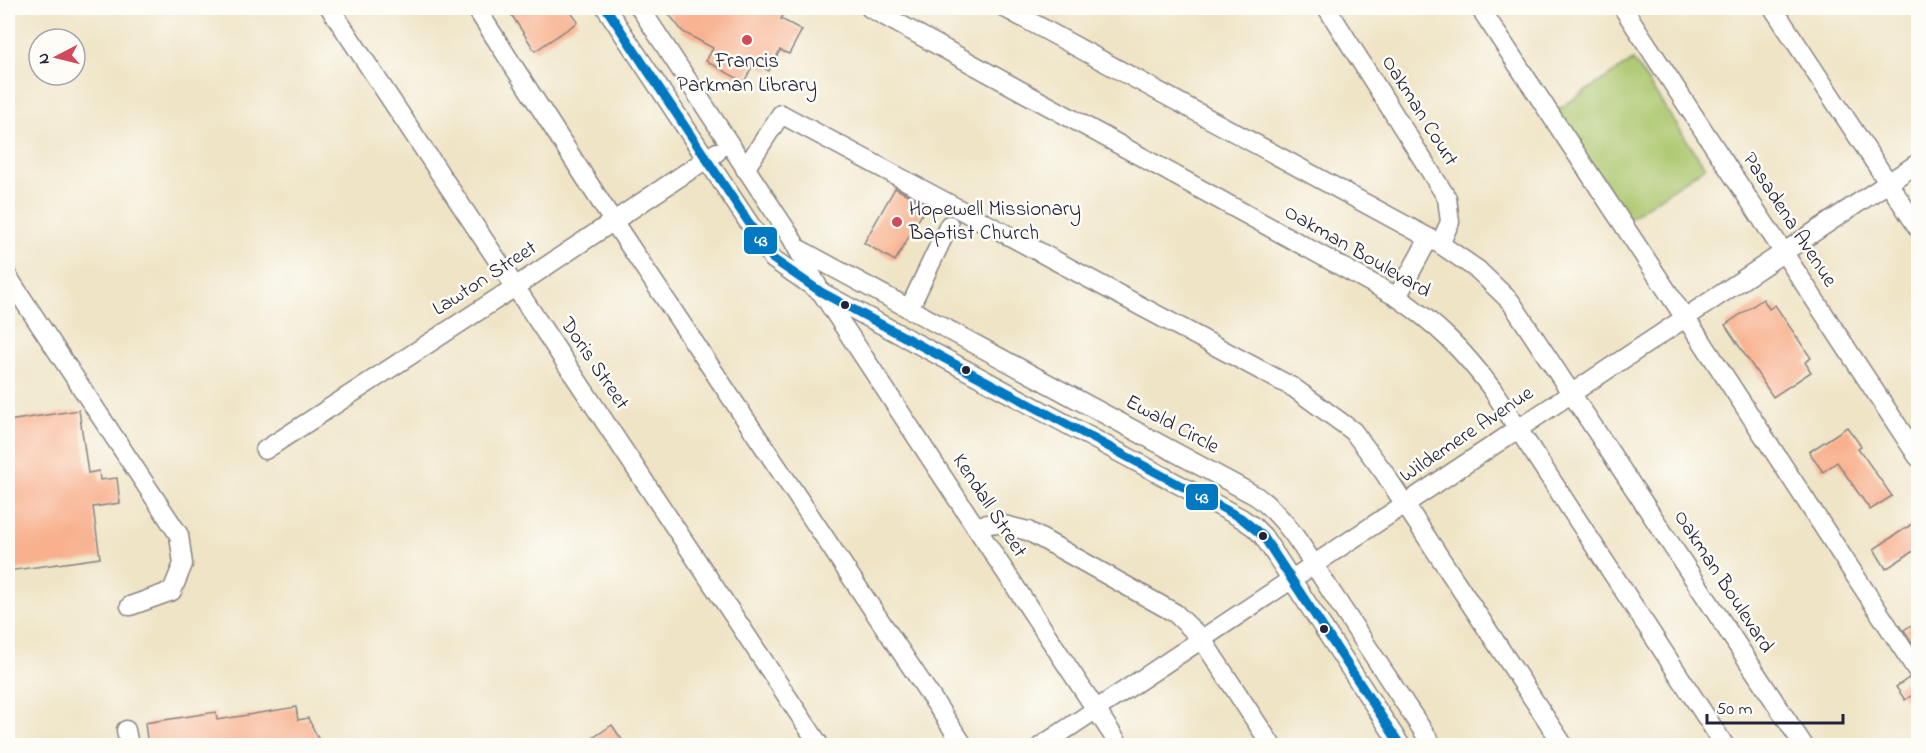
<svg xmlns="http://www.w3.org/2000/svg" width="1926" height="753" font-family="'Indie Flower',sans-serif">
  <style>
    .green { fill: #abc66d; stroke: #667454; stroke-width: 1.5 }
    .building { fill: #f8b08d }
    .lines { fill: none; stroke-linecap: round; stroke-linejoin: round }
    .minor-casing { stroke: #888380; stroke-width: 21 }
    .minor { stroke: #fff; stroke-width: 18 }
    .bus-1-casing { stroke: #fdfcf7; stroke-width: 14 }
    .bus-1 { stroke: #0079c2; stroke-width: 9 }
    .poi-dot { fill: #d1495b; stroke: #fdfcf7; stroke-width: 2 }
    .bus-dot { fill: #22223b; stroke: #fdfcf7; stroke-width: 2 }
    .labels { text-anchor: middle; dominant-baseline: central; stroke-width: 5; stroke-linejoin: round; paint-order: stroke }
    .poi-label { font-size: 21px; fill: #22223b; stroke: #fdfcf7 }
    .street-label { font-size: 21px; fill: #22223b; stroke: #fdfcf7 }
    .line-badge { stroke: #fdfcf7; stroke-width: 2 }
    .badge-label { font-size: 16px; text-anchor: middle; font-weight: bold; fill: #fff }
  </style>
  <rect width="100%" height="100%" fill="#fdfcf7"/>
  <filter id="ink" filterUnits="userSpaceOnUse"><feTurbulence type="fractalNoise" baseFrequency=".0167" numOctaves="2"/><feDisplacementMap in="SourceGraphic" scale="12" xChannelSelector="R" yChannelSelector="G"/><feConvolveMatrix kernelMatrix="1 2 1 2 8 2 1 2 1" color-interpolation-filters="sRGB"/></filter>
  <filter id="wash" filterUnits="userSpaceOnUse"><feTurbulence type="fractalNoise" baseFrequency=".008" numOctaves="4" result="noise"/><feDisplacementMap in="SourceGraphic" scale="24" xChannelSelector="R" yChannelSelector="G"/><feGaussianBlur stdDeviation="1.35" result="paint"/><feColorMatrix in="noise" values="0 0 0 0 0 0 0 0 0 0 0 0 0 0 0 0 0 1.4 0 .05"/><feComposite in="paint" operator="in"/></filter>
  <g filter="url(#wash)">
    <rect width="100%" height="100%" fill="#efe4c6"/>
    <polygon class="green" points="1633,60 1705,167 1625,221 1554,112"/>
    <g id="blocks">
      <g class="building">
        <polygon points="507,8 568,8 578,22 535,51"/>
        <polygon points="664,8 787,8 781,19 802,30 789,54 780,50 769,71 754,63 744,82 706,61 713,48 683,32"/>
        <polygon points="895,188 927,205 895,261 864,243"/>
        <polygon points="1763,299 1769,309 1775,305 1811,358 1805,362 1811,372 1773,397 1725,325"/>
        <polygon points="79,410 88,473 99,471 100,480 117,478 120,503 93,507 100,558 8,571 8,421"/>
        <polygon points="1847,427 1861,446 1858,448 1892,496 1870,510 1837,462 1823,472 1809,452"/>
        <polygon points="1918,520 1918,548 1886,569 1874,549"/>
        <polygon points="1913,624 1918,632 1918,652 1904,630"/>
        <polygon points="1909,678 1918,683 1918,691 1905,700 1896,687"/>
        <polygon points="296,707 298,720 308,718 322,746 148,746 145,723 216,712 217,720"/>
        <polygon points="612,725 626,746 581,746"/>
      </g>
    </g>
  </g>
  <g filter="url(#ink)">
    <use href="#blocks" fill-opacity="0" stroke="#888380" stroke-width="1.5"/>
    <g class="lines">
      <g class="minor-casing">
        <g id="minor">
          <polyline points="330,8 820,746"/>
          <polyline points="476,8 613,221 964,746"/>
          <polyline points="606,8 773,259 821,292 1241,518 1254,527 1263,536 1401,746"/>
          <polyline points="640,8 791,237 821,292 1120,746"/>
          <path d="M870,8l527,289c41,28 66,53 95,92l233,357"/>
          <polyline points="1005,8 1440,244 1478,270 1511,302 1804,746"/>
          <polyline points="1327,8 1447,198 1450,222 1440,244"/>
          <polyline points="1480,8 1685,318 1699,337 1918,672"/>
          <polyline points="1623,8 1918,457"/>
          <polyline points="1773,8 1918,228"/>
          <polyline points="745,169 781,114 1294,388 1353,431 1383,471 1564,746"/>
          <path d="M797,248l459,248c33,23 56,67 78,100 33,50 66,100 99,150"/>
          <polyline points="8,277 179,535 183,564 172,591 130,606"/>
          <polyline points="1397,297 1429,238"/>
          <polyline points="909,309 949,225"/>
          <polyline points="265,450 515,287 717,152"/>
          <polyline points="975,526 996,523 1028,531 1175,613 1201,638 1272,746"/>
          <polyline points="126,730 129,746"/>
          <polyline points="1041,746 1918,163"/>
        </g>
      </g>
      <use href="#minor" class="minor"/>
      <g class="bus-1-casing">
        <polyline id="bus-1" points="606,8 773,259 821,292 1241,518 1263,536 1401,746"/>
      </g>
      <use href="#bus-1" class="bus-1"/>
    </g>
  </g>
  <g class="poi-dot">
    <circle cx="747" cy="40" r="6"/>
    <circle cx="897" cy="222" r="6"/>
  </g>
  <g class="bus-dot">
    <circle cx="845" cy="305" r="5"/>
    <circle cx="966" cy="370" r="5"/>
    <circle cx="1263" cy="536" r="5"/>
    <circle cx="1324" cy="629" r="5"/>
  </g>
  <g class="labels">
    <g class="poi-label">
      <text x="747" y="62">Francis<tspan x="747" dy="24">Parkman Library</tspan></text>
      <text x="909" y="210" text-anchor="start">Hopewell Missionary<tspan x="909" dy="24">Baptist Church</tspan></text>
    </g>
    <g class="street-label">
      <text transform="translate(1419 111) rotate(58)">Oakman Court</text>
      <text transform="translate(1789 220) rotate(57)">Pasadena Avenue</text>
      <text transform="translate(1357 252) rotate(30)">Oakman Boulevard</text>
      <text transform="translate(485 279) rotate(-33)">Lawton Street</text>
      <text transform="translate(594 364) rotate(56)">Doris Street</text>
      <text transform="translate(1172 425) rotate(28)">Ewald Circle</text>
      <text transform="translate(1467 435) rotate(-34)">Wildemere Avenue</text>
      <text transform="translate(989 506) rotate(57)">Kendall Street</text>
      <text transform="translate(1723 582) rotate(57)">Oakman Boulevard</text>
    </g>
  </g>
  <g class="line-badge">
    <rect x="743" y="226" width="35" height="29" rx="6" fill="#0079c2"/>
    <rect x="1185" y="483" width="34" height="28" rx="6" fill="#0079c2"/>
  </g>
  <g class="badge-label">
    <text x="761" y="246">43</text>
    <text x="1202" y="503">43</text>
  </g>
  <rect width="1926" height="753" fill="none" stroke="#fdfcf7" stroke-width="30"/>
  <g transform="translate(57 57) rotate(263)"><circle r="28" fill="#fdfcf7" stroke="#a5a5ac" stroke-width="1.5"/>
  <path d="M0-4.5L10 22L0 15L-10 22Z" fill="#d1495b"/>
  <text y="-9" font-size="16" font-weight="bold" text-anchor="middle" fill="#22223b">N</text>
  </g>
  <path d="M1707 714v9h136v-9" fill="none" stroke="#22223b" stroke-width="3"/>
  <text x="1716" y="714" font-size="18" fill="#22223b" stroke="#fdfcf7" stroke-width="4.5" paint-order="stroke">50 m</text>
</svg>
